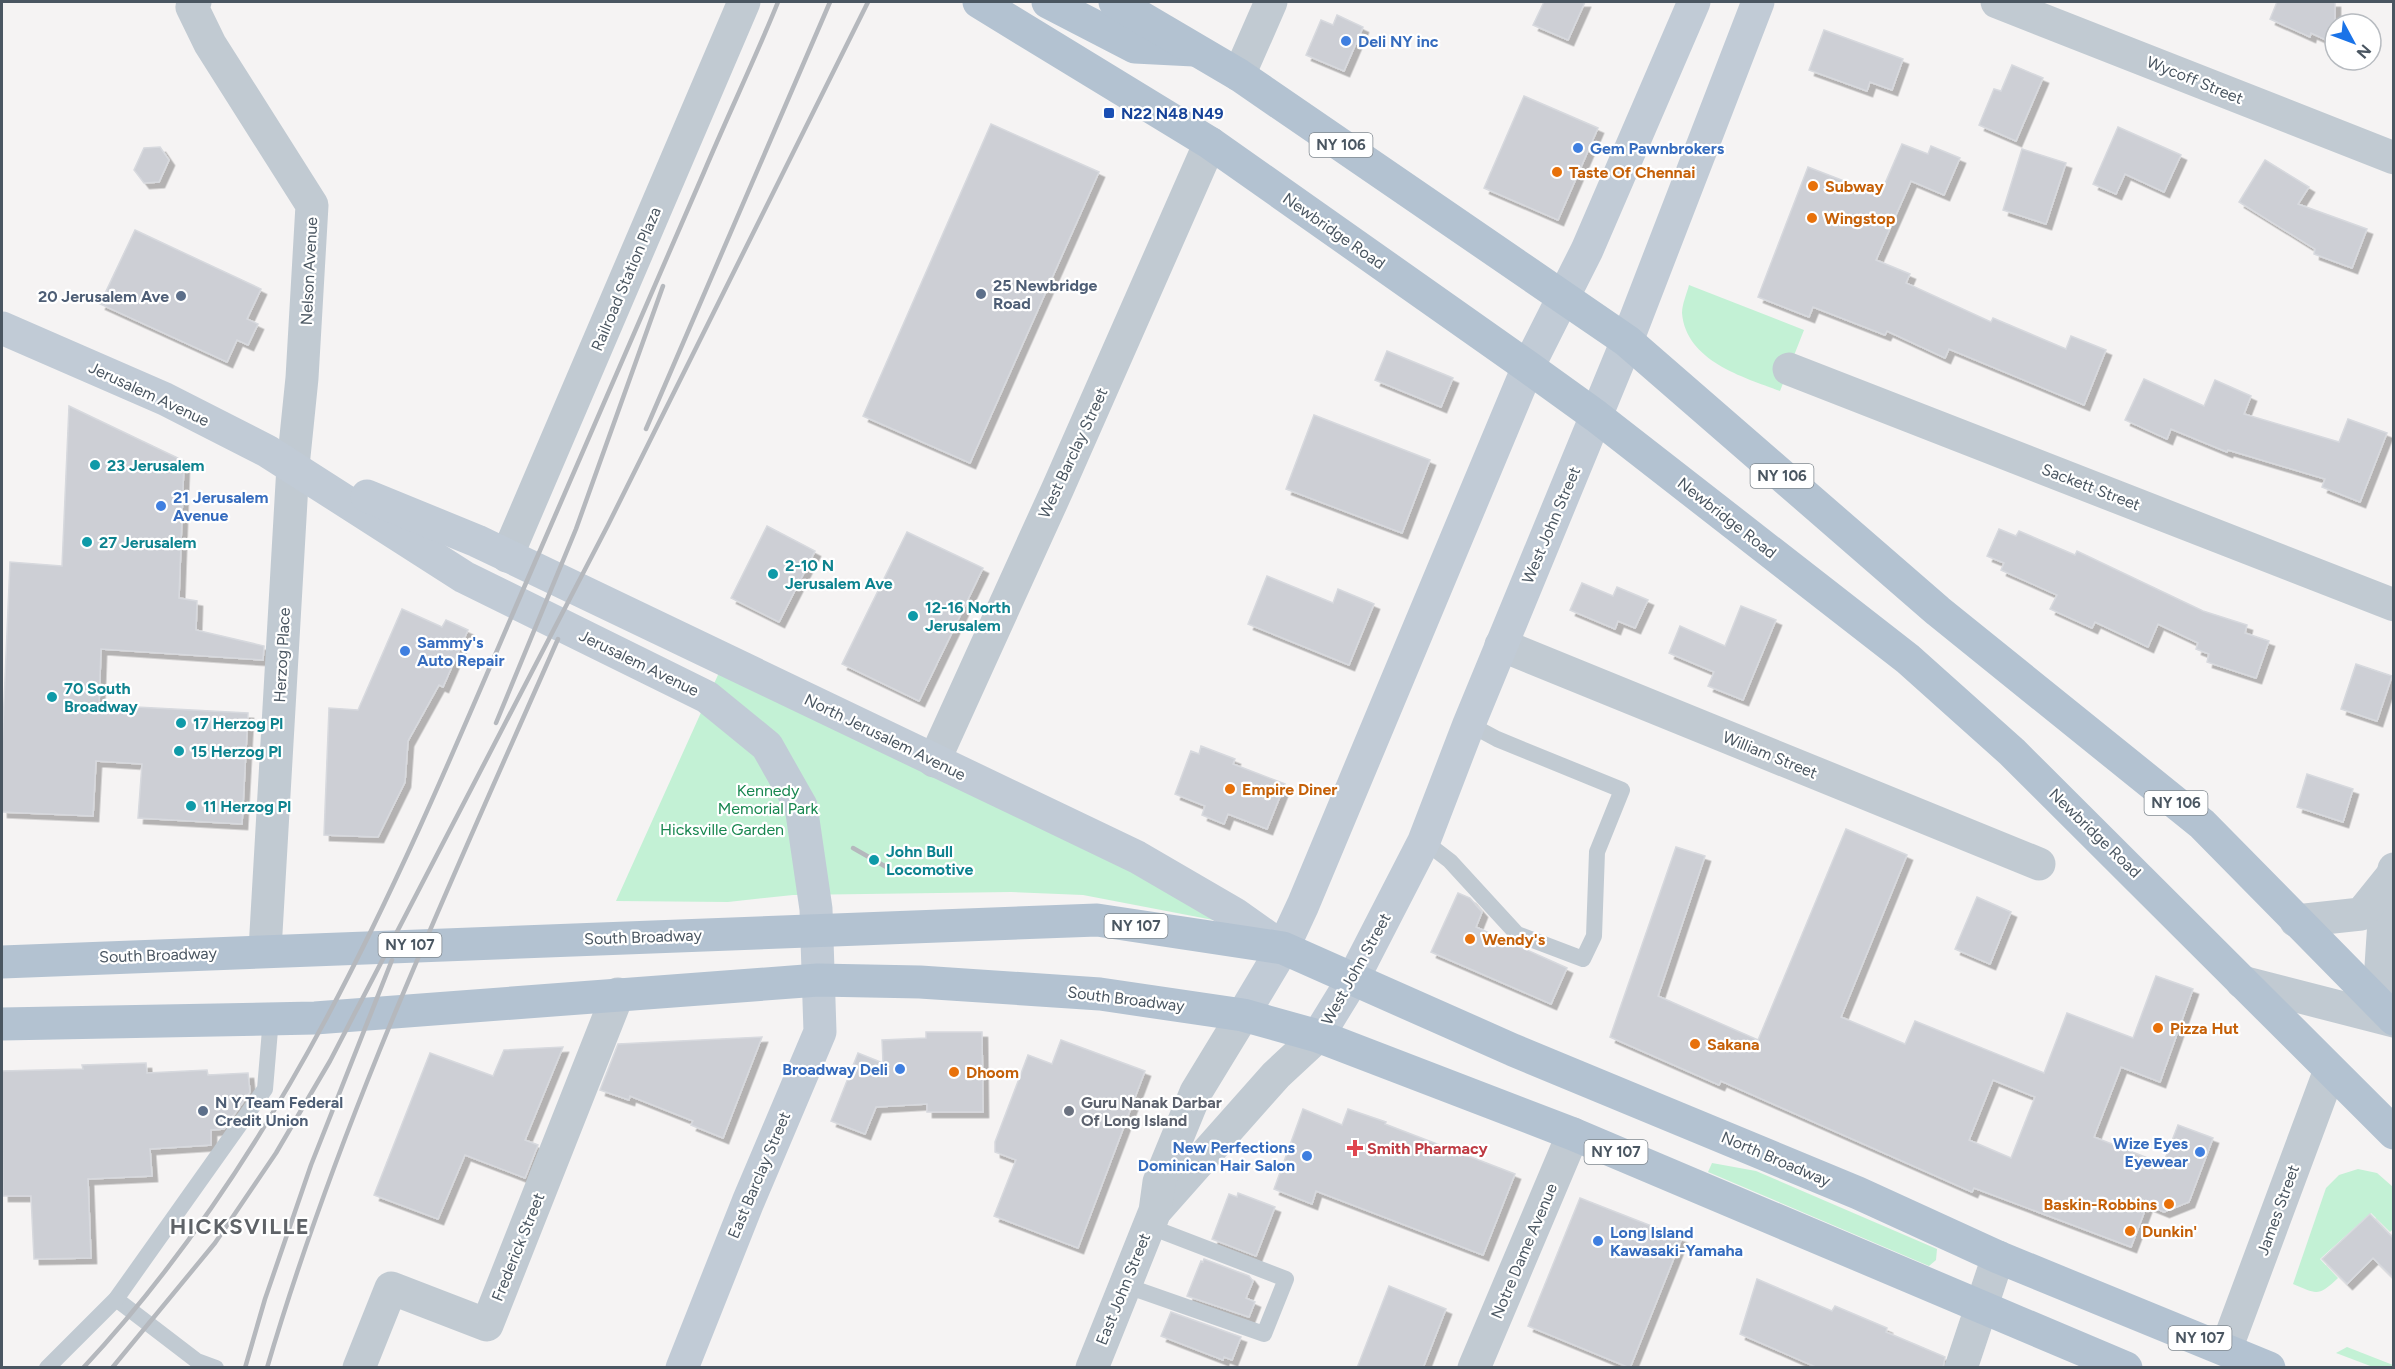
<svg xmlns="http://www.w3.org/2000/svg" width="2395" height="1369" font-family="Figtree,sans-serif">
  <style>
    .green { fill: #c3f1d5 }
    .building { fill: #cdcfd5; stroke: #d7d9de; stroke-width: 1.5; fill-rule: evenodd; filter: url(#shadow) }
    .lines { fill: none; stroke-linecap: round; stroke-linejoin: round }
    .service { stroke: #c1cad2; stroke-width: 16 }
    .minor { stroke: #c1cad2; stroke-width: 33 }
    .tertiary { stroke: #c1cad2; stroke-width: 33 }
    .secondary { stroke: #c1cbd6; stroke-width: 33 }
    .primary { stroke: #b3c2d1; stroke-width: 33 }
    .rail { stroke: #b5b8bd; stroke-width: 4.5 }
    .shop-dot { fill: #3f7fe0; stroke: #fff; stroke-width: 2 }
    .transit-dot { fill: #1a4fb4; stroke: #fff; stroke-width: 2 }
    .food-dot { fill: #e8710a; stroke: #fff; stroke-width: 2 }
    .service-dot { fill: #5c6f8a; stroke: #fff; stroke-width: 2 }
    .culture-dot { fill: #0f9aa8; stroke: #fff; stroke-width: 2 }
    .worship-dot { fill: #6b7280; stroke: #fff; stroke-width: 2 }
    .health-dot { fill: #e0444e; stroke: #fff; stroke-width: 2 }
    .labels { text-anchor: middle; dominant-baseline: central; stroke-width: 4.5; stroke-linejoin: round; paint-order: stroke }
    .shield { fill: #fff; stroke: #808990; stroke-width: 1.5 }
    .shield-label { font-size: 15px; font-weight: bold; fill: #4a5661 }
    .shop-label { font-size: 16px; font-weight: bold; fill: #366cbe; stroke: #fff; text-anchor: start }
    .street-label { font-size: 16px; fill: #4a5661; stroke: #fff }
    .transit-label { font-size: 16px; font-weight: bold; fill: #164399; stroke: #fff; text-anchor: start }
    .food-label { font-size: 16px; font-weight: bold; fill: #c56008; stroke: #fff; text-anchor: start }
    .service-label { font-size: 16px; font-weight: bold; fill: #4e5e75; stroke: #fff; text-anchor: start }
    .culture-label { font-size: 16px; font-weight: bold; fill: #0d838f; stroke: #fff; text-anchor: start }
    .park-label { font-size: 16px; fill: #17864f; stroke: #fff }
    .worship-label { font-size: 16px; font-weight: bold; fill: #5b616d; stroke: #fff; text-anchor: start }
    .health-label { font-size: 16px; font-weight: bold; fill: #be3a42; stroke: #fff; text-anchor: start }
    .district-label { font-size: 22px; font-weight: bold; letter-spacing: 1.5px; fill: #5f6368; stroke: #fff }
  </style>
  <defs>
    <filter id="shadow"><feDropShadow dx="5.5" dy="5.5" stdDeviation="0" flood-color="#0004"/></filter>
  </defs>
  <rect width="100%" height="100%" fill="#f5f3f3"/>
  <g class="green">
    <path d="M1689,285l115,45 -24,61c-37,-14 -94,-30 -98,-78 0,-9 5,-20 7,-28z"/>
    <polygon points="722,666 1197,901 1229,923 1083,895 1011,892 793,895 728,902 616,901"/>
    <polygon points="1712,1163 1756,1171 1937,1249 1936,1260 1929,1266 1708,1172"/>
    <path d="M2358,1169l19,4 16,14v42l-3,3 -19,-19 -51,46 18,19c-20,19 -21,16 -45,6l33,-96 13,-13z"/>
    <polygon points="2347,1347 2393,1365 2393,1367 2373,1367 2336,1353"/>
  </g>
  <g class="building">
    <polygon points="1544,2 1585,2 1568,40 1533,25"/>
    <polygon points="2277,2 2335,2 2335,44 2311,33 2310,37 2270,19"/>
    <polygon points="1337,15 1363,27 1344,71 1306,55 1321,20 1333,25"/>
    <polygon points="1824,30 1903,59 1892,90 1870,82 1867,91 1809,70"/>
    <polygon points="2012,65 2043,78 2016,141 1979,125 1994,89 2001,91"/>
    <polygon points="1524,96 1598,128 1558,220 1484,188"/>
    <polygon points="991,124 1099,172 970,463 863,416"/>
    <polygon points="2118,127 2181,155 2164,192 2125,174 2116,194 2093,184"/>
    <polygon points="1902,144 1928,154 1931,146 1960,158 1944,195 1911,181 1876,260 1910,274 1906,283 1991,322 1993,318 2066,349 2071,336 2106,350 2084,405 1949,349 1945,358 1887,331 1885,335 1813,307 1809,317 1758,297 1808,167 1880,195"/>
    <polygon points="160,147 169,160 159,182 144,183 134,170 144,148"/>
    <polygon points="2022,149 2066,163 2046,224 2003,210"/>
    <polygon points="2265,160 2309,187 2298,204 2367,229 2352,268 2314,254 2315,249 2239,202"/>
    <polygon points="135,230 261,289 247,319 258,324 248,345 237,340 227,362 100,304"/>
    <polygon points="1387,351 1453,378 1441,407 1375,380"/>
    <polygon points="2144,379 2204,406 2215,380 2251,396 2244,414 2339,442 2348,419 2387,433 2360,502 2322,487 2325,479 2228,450 2227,452 2171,429 2167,439 2125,420"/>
    <polygon points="69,406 184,461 179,598 197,601 196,630 264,646 263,660 101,649 99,705 248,713 242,824 138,818 142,764 96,761 93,816 2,812 2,748 10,562 62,566"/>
    <polygon points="1314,415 1430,460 1402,533 1286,489"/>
    <polygon points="767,526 815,551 779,622 731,598"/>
    <polygon points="1999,529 2016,536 2019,531 2075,555 2077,551 2203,611 2247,625 2245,633 2269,641 2256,678 2207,662 2209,654 2196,649 2198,643 2158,624 2148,647 2095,622 2092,628 2050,609 2057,595 2001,570 2004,563 1987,556"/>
    <polygon points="907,532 983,568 919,701 842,664"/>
    <polygon points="1267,576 1333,603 1338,589 1374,604 1349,665 1248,624"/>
    <polygon points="1582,583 1613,596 1617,587 1648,600 1635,628 1618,621 1615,629 1570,610"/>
    <polygon points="1741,606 1776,620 1743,700 1708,686 1714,672 1669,653 1680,626 1725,646"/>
    <polygon points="402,609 442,627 446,620 468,630 443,687 439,685 408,741 405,782 378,837 324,835 329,708 358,710"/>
    <polygon points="2356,664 2392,676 2377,721 2341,709"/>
    <polygon points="1201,746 1235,759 1233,764 1285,784 1267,829 1228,814 1224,824 1202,815 1205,806 1175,794 1191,751 1199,754"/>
    <polygon points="2307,774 2353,789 2343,822 2297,807"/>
    <path d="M1846,829l61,26 -66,162 64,27 10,-23 129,52 23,-60 66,25 23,-62 37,13 -33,93 -39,-15 -27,70 69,27 15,-39 35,13 -24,64 -25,10 -17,-7 -16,42 -157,-59 -2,4 -251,-111 -2,4 -109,-48 66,-190 29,9 -47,140 100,44zM1993,1080l42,17 -24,61 -42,-18z"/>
    <polygon points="1458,893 1470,898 1482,912 1476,927 1567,968 1551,1004 1431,952"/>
    <polygon points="1977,897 2011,912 1990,964 1955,949"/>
    <polygon points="926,1032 982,1032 983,1112 927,1112 927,1104 876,1107 865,1134 831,1121 858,1053 883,1063 882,1040 926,1038"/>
    <polygon points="762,1037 723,1138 691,1125 693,1121 630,1096 629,1100 600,1090 618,1044"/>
    <polygon points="1061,1040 1145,1071 1078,1248 994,1216 1016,1160 995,1152 995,1142 1028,1055 1052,1064"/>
    <polygon points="563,1047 525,1140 538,1145 525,1178 465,1155 438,1219 374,1195 430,1053 493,1076 504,1050"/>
    <polygon points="146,1063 147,1073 207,1070 208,1075 248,1073 250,1092 224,1129 211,1130 211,1145 150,1149 152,1176 88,1179 91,1258 34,1259 31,1196 3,1196 2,1071 83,1069 82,1065"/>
    <polygon points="1303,1109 1342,1125 1348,1109 1386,1122 1385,1124 1515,1174 1483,1255 1316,1191 1312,1204 1274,1189"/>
    <polygon points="1238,1193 1275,1207 1256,1256 1212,1239 1229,1194 1237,1197"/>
    <polygon points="1580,1198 1682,1238 1630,1368 1528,1326"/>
    <polygon points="2370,1214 2394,1239 2394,1279 2373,1258 2347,1284 2322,1259"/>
    <polygon points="1204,1259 1249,1276 1253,1281 1246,1298 1255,1302 1249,1317 1187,1296 1201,1261 1203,1262"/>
    <polygon points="1757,1279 1832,1311 1835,1306 1887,1328 1886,1332 1945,1357 1943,1368 1818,1368 1740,1334"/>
    <polygon points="1389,1286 1446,1309 1423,1368 1357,1368"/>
    <polygon points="1171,1312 1241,1337 1232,1360 1224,1357 1223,1360 1161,1336"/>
  </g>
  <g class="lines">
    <g class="service">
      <polyline points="1424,841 1450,861 1517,934 1583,959 1594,936 1597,852 1622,790 1497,739 1469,724"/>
      <polyline points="1124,1285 1264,1334 1286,1279 1148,1226"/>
      <polyline points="116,1299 197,1361 216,1368"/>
      <polyline points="47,1368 116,1299 265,1089 271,1018"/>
    </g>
    <g class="minor">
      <polyline points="1997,2 2394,158"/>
      <polyline points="1239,75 1271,2"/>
      <polyline points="1789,369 2394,605"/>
      <polyline points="507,556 744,2"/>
      <polyline points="1501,645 2039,864"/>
      <polyline points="934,761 1058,488 1210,143"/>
      <polyline points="2394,869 2384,921 2381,966 2394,1013"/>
      <polyline points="2296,921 2361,914 2390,878"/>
      <polyline points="2242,982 2394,1021"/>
      <polyline points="1158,1208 1276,1075 1318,1036"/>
      <polyline points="2226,1349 2330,1070"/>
      <polyline points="359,1368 391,1288 487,1325 618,994"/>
      <polyline points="1092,1368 1155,1211 1159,1182 1196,1092 1243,1015"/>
      <polyline points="1474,1368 1573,1134"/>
      <polyline points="1961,1368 1998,1257"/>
    </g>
    <polyline class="tertiary" points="195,2 192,7 210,44 312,205 302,378 293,466 265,950"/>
    <g class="secondary">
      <polyline points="2,328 165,399 267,451 464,577 707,697 767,746 801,806 816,909 820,1032 748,1202 682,1368"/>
      <polyline points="367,496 477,541 1137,857 1235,914 1283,948"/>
      <polyline points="1243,1015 1283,948 1303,905 1528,367 1587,250 1694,2"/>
      <polyline points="1318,1036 1353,979 1424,841 1469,724 1627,341 1758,2"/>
    </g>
    <g class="primary">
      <polyline points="979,2 1210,143 1528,367 1596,416 1908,659 2012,752 2394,1133"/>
      <polyline points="1048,2 1135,47 1194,50"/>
      <polyline points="1115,2 1239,75 1627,341 1938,611 2202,824 2394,1019"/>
      <polyline points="2,962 1097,920 1283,948 1513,1050 1858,1193 1998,1257 2269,1368"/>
      <polyline points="2,1024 315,1018 818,980 920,982 1100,994 1243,1015 1318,1036 1573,1134 2126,1368"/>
    </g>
    <g class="rail">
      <polyline points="646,429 830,2"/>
      <polyline points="496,723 576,529 663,286"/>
      <polyline points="853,848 888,868"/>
      <path d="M83,1368c215,-230 329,-521 452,-806 56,-130 112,-260 169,-390 24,-57 51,-113 74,-170"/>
      <polyline points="112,1368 215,1243 276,1153 330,1061 608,525 868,2"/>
      <polyline points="245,1368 265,1299 311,1165 392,960"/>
      <path d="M267,1368c74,-252 186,-490 291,-729"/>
    </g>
  </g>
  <g class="shop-dot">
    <circle cx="1346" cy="41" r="6"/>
    <circle cx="1578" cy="148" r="6"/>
    <circle cx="161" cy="506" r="6"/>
    <circle cx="405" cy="651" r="6"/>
    <circle cx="900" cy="1069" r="6"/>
    <circle cx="2200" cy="1152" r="6"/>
    <circle cx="1307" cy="1156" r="6"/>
    <circle cx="1598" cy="1241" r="6"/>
  </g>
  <rect class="transit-dot" x="1103" y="107" width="12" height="12" rx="3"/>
  <g class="food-dot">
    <circle cx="1557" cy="172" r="6"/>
    <circle cx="1813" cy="186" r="6"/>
    <circle cx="1812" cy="218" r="6"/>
    <circle cx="1230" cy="789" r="6"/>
    <circle cx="1470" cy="939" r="6"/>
    <circle cx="2158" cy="1028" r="6"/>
    <circle cx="1695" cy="1044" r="6"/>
    <circle cx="954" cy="1072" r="6"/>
    <circle cx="2169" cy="1204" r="6"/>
    <circle cx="2130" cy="1231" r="6"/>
  </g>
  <g class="service-dot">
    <circle cx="981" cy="294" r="6"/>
    <circle cx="181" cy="296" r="6"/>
    <circle cx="203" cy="1111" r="6"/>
  </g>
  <g class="culture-dot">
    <circle cx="95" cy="465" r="6"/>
    <circle cx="87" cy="542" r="6"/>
    <circle cx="773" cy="574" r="6"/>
    <circle cx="913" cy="616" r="6"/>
    <circle cx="52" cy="697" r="6"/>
    <circle cx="181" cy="723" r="6"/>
    <circle cx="179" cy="751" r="6"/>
    <circle cx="191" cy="806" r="6"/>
    <circle cx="874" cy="860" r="6"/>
  </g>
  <circle class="worship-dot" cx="1069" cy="1111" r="6"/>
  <path class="health-dot" d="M1352 1139h6v6h6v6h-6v6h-6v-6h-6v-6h6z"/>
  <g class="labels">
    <g class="shield">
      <rect x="1309.5" y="133" width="63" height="24" rx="4.5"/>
      <rect x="1750.5" y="464" width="63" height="24" rx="4.5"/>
      <rect x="2144.5" y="791" width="63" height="24" rx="4.5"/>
      <rect x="1104.5" y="914" width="63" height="24" rx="4.5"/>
      <rect x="378.5" y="933" width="63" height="24" rx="4.5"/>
      <rect x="1584.5" y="1140" width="63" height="24" rx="4.5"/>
      <rect x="2168.5" y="1326" width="63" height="24" rx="4.5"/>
    </g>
    <g class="shield-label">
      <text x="1341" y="145">NY 106</text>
      <text x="1782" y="476">NY 106</text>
      <text x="2176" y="803">NY 106</text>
      <text x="1136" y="926">NY 107</text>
      <text x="410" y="945">NY 107</text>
      <text x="1616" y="1152">NY 107</text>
      <text x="2200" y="1338">NY 107</text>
    </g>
    <g class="shop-label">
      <text x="1358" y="41">Deli NY inc</text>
      <text x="1590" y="148">Gem Pawnbrokers</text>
      <text x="173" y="497">21 Jerusalem<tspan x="173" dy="18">Avenue</tspan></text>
      <text x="417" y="642">Sammy's<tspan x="417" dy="18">Auto Repair</tspan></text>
      <text x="888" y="1069" text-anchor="end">Broadway Deli</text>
      <text x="2188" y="1143" text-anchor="end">Wize Eyes<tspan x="2188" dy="18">Eyewear</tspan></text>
      <text x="1295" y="1147" text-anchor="end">New Perfections<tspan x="1295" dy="18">Dominican Hair Salon</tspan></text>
      <text x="1610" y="1232">Long Island<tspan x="1610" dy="18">Kawasaki-Yamaha</tspan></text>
    </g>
    <g class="street-label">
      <text transform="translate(2195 80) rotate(22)">Wycoff Street</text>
      <text transform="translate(1334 231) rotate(35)">Newbridge Road</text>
      <text transform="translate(309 271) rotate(-87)">Nelson Avenue</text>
      <text transform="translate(626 279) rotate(-67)">Railroad Station Plaza</text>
      <text transform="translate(149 394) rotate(25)">Jerusalem Avenue</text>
      <text transform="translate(1073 453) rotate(-65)">West Barclay Street</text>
      <text transform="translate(2091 487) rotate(21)">Sackett Street</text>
      <text transform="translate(1727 518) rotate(38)">Newbridge Road</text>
      <text transform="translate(1551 525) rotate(-67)">West John Street</text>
      <text transform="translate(282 655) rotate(-87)">Herzog Place</text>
      <text transform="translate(639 663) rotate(26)">Jerusalem Avenue</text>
      <text transform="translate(885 737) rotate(26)">North Jerusalem Avenue</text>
      <text transform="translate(1770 755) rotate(22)">William Street</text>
      <text transform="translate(2095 833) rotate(44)">Newbridge Road</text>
      <text transform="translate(643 937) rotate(-2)">South Broadway</text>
      <text transform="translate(158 955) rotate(-2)">South Broadway</text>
      <text transform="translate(1356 969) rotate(-61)">West John Street</text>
      <text transform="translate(1126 999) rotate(7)">South Broadway</text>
      <text transform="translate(1776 1159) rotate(23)">North Broadway</text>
      <text transform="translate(759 1175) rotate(-67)">East Barclay Street</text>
      <text transform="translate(2278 1210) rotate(-70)">James Street</text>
      <text transform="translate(518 1247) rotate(-68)">Frederick Street</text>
      <text transform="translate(1524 1251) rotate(-67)">Notre Dame Avenue</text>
      <text transform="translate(1123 1289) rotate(-68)">East John Street</text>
    </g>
    <g class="transit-label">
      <text x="1121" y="113">N22 N48 N49</text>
    </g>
    <g class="food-label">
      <text x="1569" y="172">Taste Of Chennai</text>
      <text x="1825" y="186">Subway</text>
      <text x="1824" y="218">Wingstop</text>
      <text x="1242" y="789">Empire Diner</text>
      <text x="1482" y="939">Wendy's</text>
      <text x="2170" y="1028">Pizza Hut</text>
      <text x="1707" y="1044">Sakana</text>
      <text x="966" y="1072">Dhoom</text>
      <text x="2157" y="1204" text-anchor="end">Baskin-Robbins</text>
      <text x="2142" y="1231">Dunkin'</text>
    </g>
    <g class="service-label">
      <text x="993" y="285">25 Newbridge<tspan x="993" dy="18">Road</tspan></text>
      <text x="169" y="296" text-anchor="end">20 Jerusalem Ave</text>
      <text x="215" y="1102">N Y Team Federal<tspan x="215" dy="18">Credit Union</tspan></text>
    </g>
    <g class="culture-label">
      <text x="107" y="465">23 Jerusalem</text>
      <text x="99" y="542">27 Jerusalem</text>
      <text x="785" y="565">2-10 N<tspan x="785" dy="18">Jerusalem Ave</tspan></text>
      <text x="925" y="607">12-16 North<tspan x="925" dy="18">Jerusalem</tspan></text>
      <text x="64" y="688">70 South<tspan x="64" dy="18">Broadway</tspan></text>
      <text x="193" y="723">17 Herzog Pl</text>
      <text x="191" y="751">15 Herzog Pl</text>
      <text x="203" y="806">11 Herzog Pl</text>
      <text x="886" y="851">John Bull<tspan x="886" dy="18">Locomotive</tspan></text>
    </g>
    <g class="park-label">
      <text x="768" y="790">Kennedy<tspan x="768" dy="18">Memorial Park</tspan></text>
      <text x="722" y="829">Hicksville Garden</text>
    </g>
    <g class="worship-label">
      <text x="1081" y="1102">Guru Nanak Darbar<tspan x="1081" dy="18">Of Long Island</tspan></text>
    </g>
    <g class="health-label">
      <text x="1367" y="1148">Smith Pharmacy</text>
    </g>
    <g class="district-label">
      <text x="240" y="1226">HICKSVILLE</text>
    </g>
  </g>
  <rect width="2395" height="1369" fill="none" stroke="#4a5661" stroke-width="6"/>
  <g transform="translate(2353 42) rotate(131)"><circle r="28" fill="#ffffff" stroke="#b7bbc0" stroke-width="1.5"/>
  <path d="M0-4.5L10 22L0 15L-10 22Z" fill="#1a73e8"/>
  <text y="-9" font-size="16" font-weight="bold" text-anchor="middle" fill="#4a5661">N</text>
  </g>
</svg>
